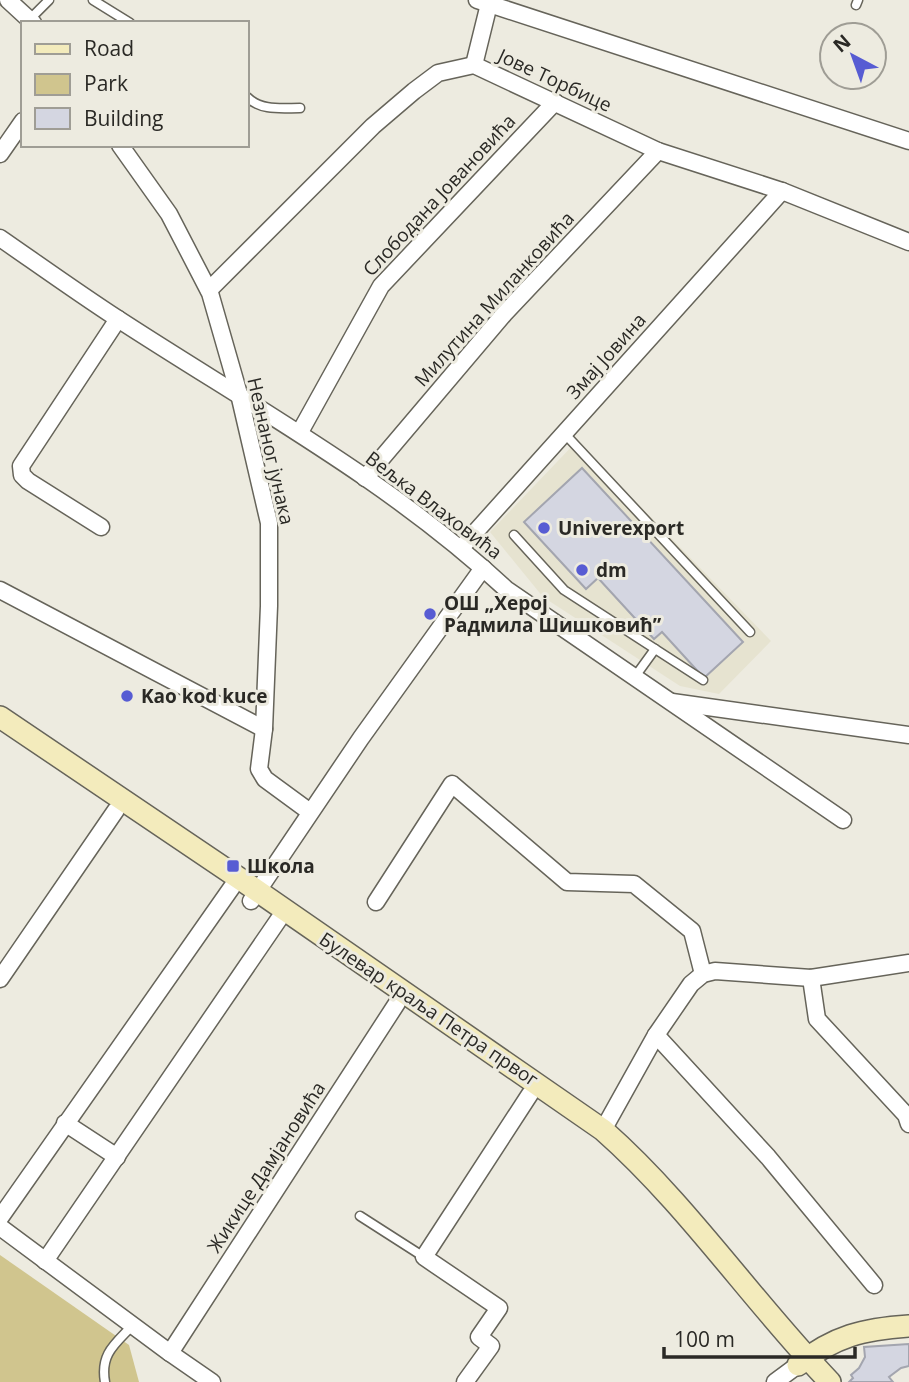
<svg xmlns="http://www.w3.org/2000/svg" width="909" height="1382" font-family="'Open Sans',sans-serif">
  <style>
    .built { fill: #e6e3d0 }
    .green { fill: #d0c58e }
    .building { fill: #d4d6e1; stroke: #a3a5af; stroke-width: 2 }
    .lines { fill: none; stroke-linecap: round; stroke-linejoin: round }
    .lane-casing { stroke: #66645a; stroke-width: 11 }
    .street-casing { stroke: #66645a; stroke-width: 19 }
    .secondary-casing { stroke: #66645a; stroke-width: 24 }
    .lane { stroke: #fff; stroke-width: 8 }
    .street { stroke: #fff; stroke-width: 16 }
    .secondary { stroke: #f3ebbc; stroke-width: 21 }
    .poi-dot { fill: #575cd3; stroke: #edebe0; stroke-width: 2.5 }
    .labels { text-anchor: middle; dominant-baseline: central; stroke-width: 6; stroke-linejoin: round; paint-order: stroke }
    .street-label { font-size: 19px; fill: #2a2925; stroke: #edebe0 }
    .poi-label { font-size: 19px; font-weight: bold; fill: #2a2925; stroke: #edebe0; text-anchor: start }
  </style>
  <rect width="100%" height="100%" fill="#edebe0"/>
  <polygon class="built" points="577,441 771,641 719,694 680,686 543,597 490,532"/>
  <polygon class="green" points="0,1255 129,1345 139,1382 0,1382"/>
  <g class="building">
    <polygon points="582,468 743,642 704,678 662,632 654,639 598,578 586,589 524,522"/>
    <polygon points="909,1344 909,1366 901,1368 889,1377 893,1382 849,1382 853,1378 851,1375 859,1368 865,1357 864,1347"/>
  </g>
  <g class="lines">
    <g class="lane-casing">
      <g id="lane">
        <polyline points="93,0 130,23"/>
        <polyline points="856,5 858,0"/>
        <polyline points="30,19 49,0"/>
        <path d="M247,97c14,14 34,11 53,11"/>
        <polyline points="564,433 750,632"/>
        <polyline points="514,535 564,590 703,680"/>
        <polyline points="634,678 655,649"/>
        <polyline points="360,1216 424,1257"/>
        <path d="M105,1382c-5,-28 10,-38 27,-56"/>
      </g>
    </g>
    <g class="street-casing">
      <g id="street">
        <polyline points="8,0 33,23"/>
        <polyline points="477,0 909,141"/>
        <polyline points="474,65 490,0"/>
        <polyline points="120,145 169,214 210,293 239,394 269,523 269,606 264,729 259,769 265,779 310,812"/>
        <polyline points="0,154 23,121"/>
        <path d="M0,238c39,27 78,55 118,81 132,86 272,162 388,270l337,231"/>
        <polyline points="209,290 373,126 414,91 438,73 474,65 658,151 782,191 909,242"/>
        <polyline points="300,432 381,286 555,102"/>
        <polyline points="365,478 504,314 658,151"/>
        <polyline points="101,527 28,481 22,475 21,466 118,319"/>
        <polyline points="461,548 782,191"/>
        <polyline points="0,590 264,729"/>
        <polyline points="672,702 909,735"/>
        <polyline points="251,901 361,738 483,568"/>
        <polyline points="376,902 452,784 567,882 634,884 692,931 703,974"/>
        <polyline points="811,978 817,1019 906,1115 909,1124"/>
        <polyline points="0,979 116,810"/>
        <polyline points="656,1035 768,1157 874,1285"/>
        <polyline points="65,1123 117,1157"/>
        <polyline points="603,1130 656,1035 691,984 703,974 715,971 811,978 909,963"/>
        <polyline points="0,1218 232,887"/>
        <polyline points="0,1227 170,1353 212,1382"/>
        <polyline points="45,1261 279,919"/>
        <polyline points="170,1353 397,1003"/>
        <polyline points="465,1382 491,1346 479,1337 499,1308 424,1257 530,1094"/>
        <polyline points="775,1382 798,1365"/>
      </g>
    </g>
    <g class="secondary-casing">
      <g id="secondary">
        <path d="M0,717l246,166 357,247c84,74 149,171 227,252"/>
        <path d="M798,1365c36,-29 66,-36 111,-39"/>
      </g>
    </g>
    <use href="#lane" class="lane"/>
    <use href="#street" class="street"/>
    <use href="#secondary" class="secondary"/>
  </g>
  <g class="poi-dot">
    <circle cx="544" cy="528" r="7"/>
    <circle cx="582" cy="570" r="7"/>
    <circle cx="430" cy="614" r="7"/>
    <circle cx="127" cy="696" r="7"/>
    <rect x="226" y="859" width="14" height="14" rx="3.5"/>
  </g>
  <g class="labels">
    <g class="street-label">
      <text transform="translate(555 80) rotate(25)">Јове Торбице</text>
      <text transform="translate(439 195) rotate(-47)">Слободана Јовановића</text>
      <text transform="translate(494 299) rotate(-48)">Милутина Миланковића</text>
      <text transform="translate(606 356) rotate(-48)">Змај Јовина</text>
      <text transform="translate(271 451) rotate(77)">Незнаног јунака</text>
      <text transform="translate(434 505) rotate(37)">Вељка Влаховића</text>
      <text transform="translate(429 1009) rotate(34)">Булевар краља Петра првог</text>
      <text transform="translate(266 1167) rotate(-57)">Жикице Дамјановића</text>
    </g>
    <g class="poi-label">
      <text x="558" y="528">Univerexport</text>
      <text x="596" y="570">dm</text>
      <text x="444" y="603">ОШ „Херој<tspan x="444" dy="22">Радмила Шишковић”</tspan></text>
      <text x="141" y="696">Kao kod kuce</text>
      <text x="247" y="866">Школа</text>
    </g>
  </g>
  <rect x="21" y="21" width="228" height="126" fill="#edebe0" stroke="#9f9d95" stroke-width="2"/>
  <rect x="35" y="44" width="35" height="10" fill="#f3ebbc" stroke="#9f9d95" stroke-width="2"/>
  <text x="84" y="56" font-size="21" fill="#2a2925">Road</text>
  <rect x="35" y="74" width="35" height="21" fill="#d0c58e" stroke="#9f9d95" stroke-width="2"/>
  <text x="84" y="91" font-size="21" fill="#2a2925">Park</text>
  <rect x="35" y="108" width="35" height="21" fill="#d4d6e1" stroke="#9f9d95" stroke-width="2"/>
  <text x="84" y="126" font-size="21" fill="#2a2925">Building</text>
  <g transform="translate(853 56) rotate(319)"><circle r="33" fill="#edebe0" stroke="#9f9d95" stroke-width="2"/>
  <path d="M0-5L12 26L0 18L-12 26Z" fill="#575cd3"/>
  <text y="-10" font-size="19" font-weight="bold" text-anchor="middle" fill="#2a2925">N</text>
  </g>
  <path d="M664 1347v10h191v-10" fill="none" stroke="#2a2925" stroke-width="3.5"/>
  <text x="674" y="1347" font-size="21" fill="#2a2925" stroke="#edebe0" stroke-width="5" paint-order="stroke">100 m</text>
</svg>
